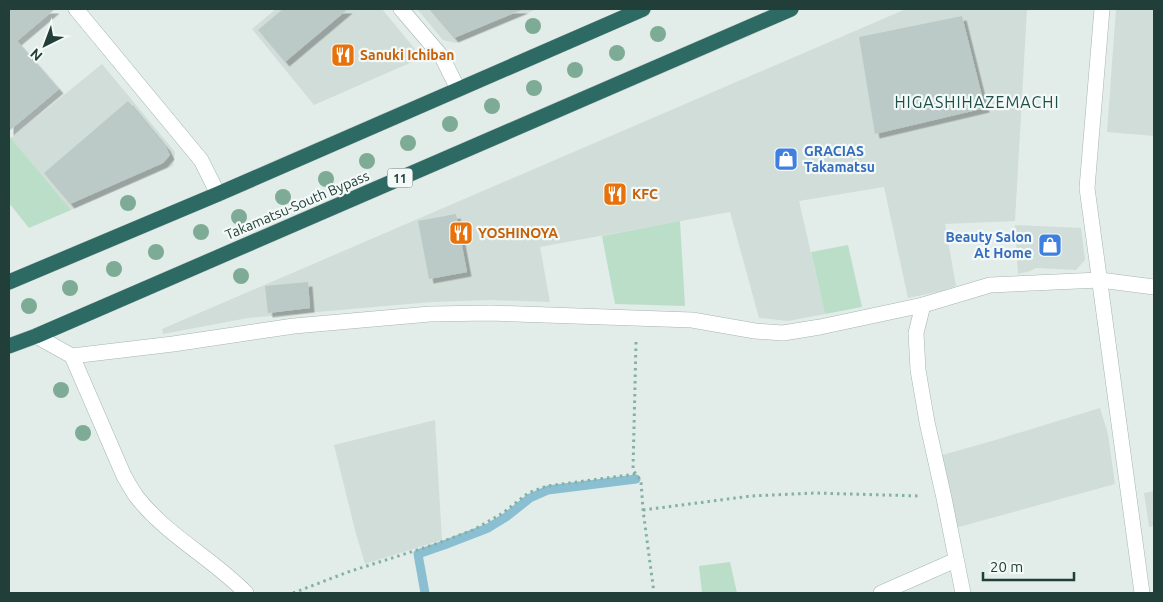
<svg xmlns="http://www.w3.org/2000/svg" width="1163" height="602" font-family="Ubuntu,sans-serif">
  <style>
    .built { fill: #d1ddd8 }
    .green { fill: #bbdec8 }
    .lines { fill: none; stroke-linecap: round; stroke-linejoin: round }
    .stream { stroke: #8abfd2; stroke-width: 9 }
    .building { fill: #bbcac6; filter: url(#shadow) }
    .minor-casing { stroke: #a5b5b1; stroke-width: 16 }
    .highway-casing { stroke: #c1c9c8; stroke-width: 16 }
    .path { stroke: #83b0a7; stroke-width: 3; stroke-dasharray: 2.5 4; stroke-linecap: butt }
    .minor { stroke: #fff; stroke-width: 15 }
    .highway { stroke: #2e6a64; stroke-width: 15 }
    .tree { fill: #7eab95 }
    .labels { text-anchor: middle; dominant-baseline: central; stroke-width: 4.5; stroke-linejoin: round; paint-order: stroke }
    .shield { fill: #f3f9f7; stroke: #617672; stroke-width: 1 }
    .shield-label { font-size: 12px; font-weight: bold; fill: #223e39 }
    .food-label { font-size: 14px; font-weight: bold; fill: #c56008; stroke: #f3f9f7; text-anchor: start }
    .shop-label { font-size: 14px; font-weight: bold; fill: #366cbe; stroke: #f3f9f7; text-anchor: start }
    .street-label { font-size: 14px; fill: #223e39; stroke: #f3f9f7 }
    .quarter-label { font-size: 16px; letter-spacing: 1px; fill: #1e5049; stroke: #f3f9f7 }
  </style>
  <defs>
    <filter id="shadow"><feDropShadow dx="4.5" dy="4.5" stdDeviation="0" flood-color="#0004"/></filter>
  </defs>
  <rect width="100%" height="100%" fill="#e2ede9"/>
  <g class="built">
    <polygon points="276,9 382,9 415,49 412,62 314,105 252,29"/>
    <polygon points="417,9 537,9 456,43 443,40"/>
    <polygon points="906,9 1027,9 1015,221 945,224 956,286 942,291 908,298 884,187 799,201 825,314 788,321 759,318 730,212 540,247 550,302 490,300 431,302 248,318 163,334 162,329"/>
    <polygon points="1116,9 1154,9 1154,136 1107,132"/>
    <polygon points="102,64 175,152 173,166 71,210 11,138"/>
    <polygon points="1015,225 1081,228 1085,260 1076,270 1036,268 1030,271 1018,274"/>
    <polygon points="1100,408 1108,434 1115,484 955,528 939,456 992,441"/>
    <polygon points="435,420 442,540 365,564 355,530 334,445"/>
    <polygon points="1154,491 1154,526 1149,527 1144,493"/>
  </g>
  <g class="green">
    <polygon points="9,135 11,138 71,210 29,228 9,203"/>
    <polygon points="680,221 685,306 615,304 602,236"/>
    <polygon points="848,245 862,307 825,314 811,252"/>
    <polygon points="730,562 737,593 702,593 699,566"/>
  </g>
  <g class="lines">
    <polyline class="stream" points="425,593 418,554 444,545 488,528 506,517 530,498 548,490 636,479"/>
  </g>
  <g class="building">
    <polygon points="9,9 55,9 17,41 59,89 9,131"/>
    <polygon points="283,9 348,9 285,62 258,30"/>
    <polygon points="429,9 524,9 454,38"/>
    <polygon points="962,16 985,108 875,134 859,37"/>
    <polygon points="128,101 166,147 170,155 163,163 70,204 44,173"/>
    <polygon points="456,214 467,272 429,279 418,221"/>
    <polygon points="308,282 310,308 268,313 265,286"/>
  </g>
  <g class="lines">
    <g class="minor-casing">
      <g id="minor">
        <polyline points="76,9 201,160 218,194"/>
        <polyline points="401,9 442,57 458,89"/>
        <polyline points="1102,9 1087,188 1142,593"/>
        <polyline points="923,305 916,333 918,370 927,422 944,498 963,593"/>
        <polyline points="36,336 72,356 173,344 294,326 430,314 490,313 692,320 755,331 783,333 820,327 923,305 990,285 1100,280 1154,287"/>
        <path d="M72,356l52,120c4,7 8,14 12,20 30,39 76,62 110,97"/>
        <polyline points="881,593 956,560"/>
      </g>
    </g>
    <g class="highway-casing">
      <g id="highway">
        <polyline points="9,282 218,194 643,9"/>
        <polyline points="9,346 36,336 791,9"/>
      </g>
    </g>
    <g class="path">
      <polyline points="636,342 633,470 641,481 643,510 654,593"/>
      <polyline points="643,510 751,496 814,493 921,496"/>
      <polyline points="293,593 348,572 433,545 473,530 503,513 528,493 547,486 636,474"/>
    </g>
    <use href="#minor" class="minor"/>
    <use href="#highway" class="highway"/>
  </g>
  <g class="tree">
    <circle cx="533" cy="26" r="8"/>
    <circle cx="658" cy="34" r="8"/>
    <circle cx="617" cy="53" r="8"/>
    <circle cx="575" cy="70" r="8"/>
    <circle cx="534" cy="88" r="8"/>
    <circle cx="492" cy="106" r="8"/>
    <circle cx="450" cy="124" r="8"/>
    <circle cx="408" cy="143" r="8"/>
    <circle cx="367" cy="161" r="8"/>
    <circle cx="326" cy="179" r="8"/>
    <circle cx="283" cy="197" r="8"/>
    <circle cx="128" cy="203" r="8"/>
    <circle cx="239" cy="217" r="8"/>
    <circle cx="201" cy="232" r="8"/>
    <circle cx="156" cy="252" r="8"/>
    <circle cx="114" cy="269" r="8"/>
    <circle cx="241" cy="276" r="8"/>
    <circle cx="70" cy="288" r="8"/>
    <circle cx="29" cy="306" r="8"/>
    <circle cx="61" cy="390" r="8"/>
    <circle cx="83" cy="433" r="8"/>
  </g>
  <defs>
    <g id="restaurant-square" transform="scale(1.25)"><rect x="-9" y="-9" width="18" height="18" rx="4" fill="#e8710a" stroke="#f3f9f7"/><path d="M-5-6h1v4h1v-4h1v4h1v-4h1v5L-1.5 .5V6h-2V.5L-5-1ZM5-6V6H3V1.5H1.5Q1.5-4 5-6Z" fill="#fff"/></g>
    <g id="shop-square" transform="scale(1.25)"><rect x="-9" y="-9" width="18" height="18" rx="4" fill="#3f7fe0" stroke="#f3f9f7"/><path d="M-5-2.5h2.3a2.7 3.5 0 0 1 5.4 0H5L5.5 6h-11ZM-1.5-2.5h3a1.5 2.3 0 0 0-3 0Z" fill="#fff"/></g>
  </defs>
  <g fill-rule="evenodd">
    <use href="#restaurant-square" x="343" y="55"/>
    <use href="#shop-square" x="786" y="159"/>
    <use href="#restaurant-square" x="615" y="194"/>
    <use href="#restaurant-square" x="461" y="233"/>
    <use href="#shop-square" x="1050" y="245"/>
  </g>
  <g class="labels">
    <rect class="shield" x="387.5" y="168.5" width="25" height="19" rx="4"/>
    <g class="shield-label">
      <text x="400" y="178">11</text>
    </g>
    <g class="food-label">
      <text x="360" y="55">Sanuki Ichiban</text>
      <text x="632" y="194">KFC</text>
      <text x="478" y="233">YOSHINOYA</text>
    </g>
    <g class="shop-label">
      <text x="804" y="151">GRACIAS<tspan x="804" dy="16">Takamatsu</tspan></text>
      <text x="1032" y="237" text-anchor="end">Beauty Salon<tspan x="1032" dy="16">At Home</tspan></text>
    </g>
    <g class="street-label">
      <text transform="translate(297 205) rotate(-23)">Takamatsu-South Bypass</text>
    </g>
    <g class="quarter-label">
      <text x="977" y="102">HIGASHIHAZEMACHI</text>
    </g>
  </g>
  <rect width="1163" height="602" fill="none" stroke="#223e39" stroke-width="20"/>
  <g transform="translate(45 45) rotate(222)" stroke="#f3f9f7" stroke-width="4" paint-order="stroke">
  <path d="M0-4L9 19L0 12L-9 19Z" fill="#223e39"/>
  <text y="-8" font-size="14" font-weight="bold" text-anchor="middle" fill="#223e39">N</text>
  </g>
  <path d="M983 572v8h91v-8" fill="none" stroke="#223e39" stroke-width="2.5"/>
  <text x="990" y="572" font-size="15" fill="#223e39" stroke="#f3f9f7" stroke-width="4" paint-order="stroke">20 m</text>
</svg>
